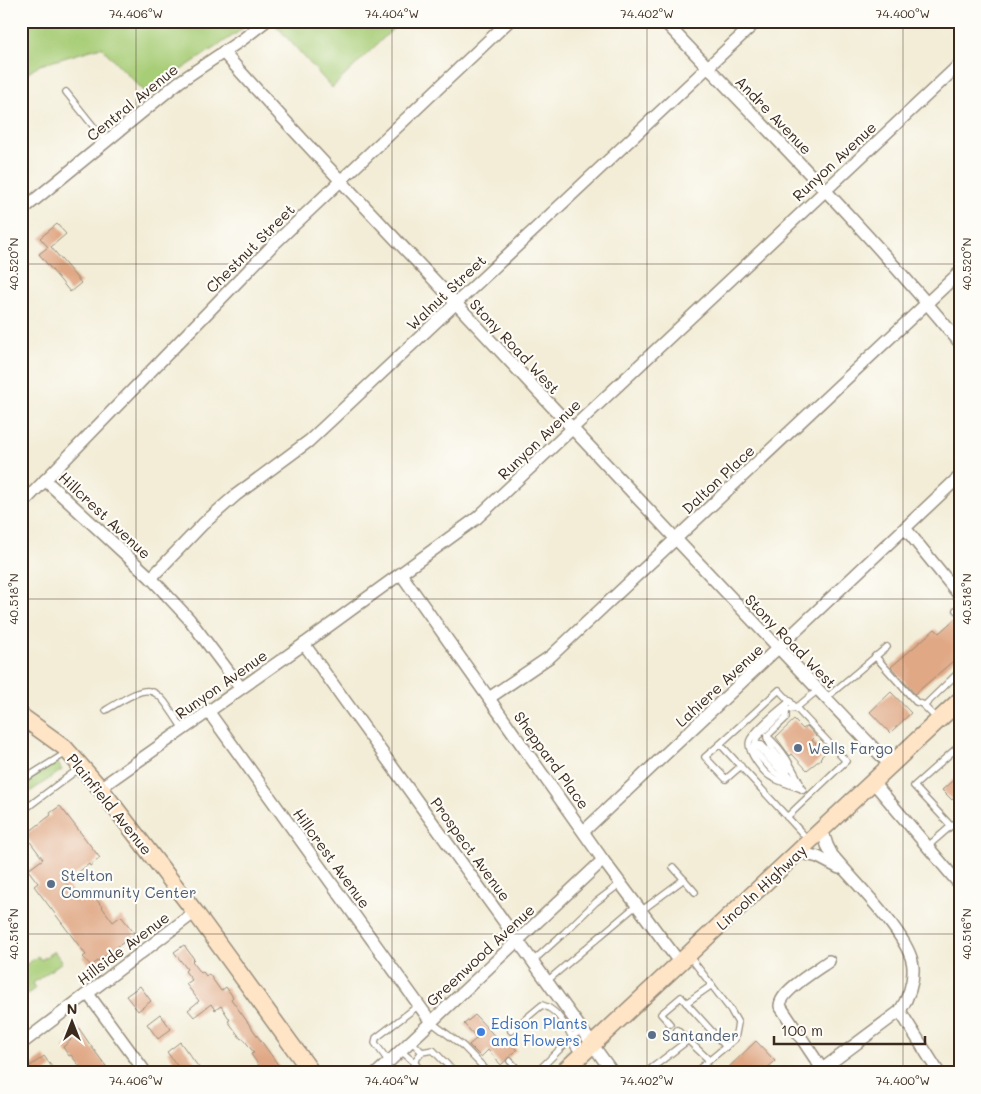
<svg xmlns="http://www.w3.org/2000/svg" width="981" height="1094" font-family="Mali,sans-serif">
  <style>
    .green { fill: #a8cd77; stroke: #727c4a }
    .building { fill: #e0a885 }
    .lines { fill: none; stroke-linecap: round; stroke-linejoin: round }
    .lane-casing { stroke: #978c7a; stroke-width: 8 }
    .street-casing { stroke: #978c7a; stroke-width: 14 }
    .secondary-casing { stroke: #978c7a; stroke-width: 19 }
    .lane { stroke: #fff; stroke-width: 5.5 }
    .street { stroke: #fff; stroke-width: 11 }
    .secondary { stroke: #ffe4c6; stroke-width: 16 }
    .ticks { fill: none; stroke: #3b2a1e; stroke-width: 1; stroke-opacity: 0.45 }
    .service-dot { fill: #5c6f8a; stroke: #fdfcf7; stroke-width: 2 }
    .shop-dot { fill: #3f7fe0; stroke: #fdfcf7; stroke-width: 2 }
    .labels { text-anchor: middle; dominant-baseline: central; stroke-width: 4.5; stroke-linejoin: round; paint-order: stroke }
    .street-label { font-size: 15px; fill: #3b2a1e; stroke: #fdfcf7 }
    .service-label { font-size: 15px; fill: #4e5e75; stroke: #fdfcf7; text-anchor: start }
    .shop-label { font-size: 15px; fill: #366cbe; stroke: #fdfcf7; text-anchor: start }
    .neatline { fill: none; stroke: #3b2a1e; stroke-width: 2 }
    .ticks-label { font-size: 12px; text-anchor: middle; fill: #3b2a1e }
  </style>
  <rect width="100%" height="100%" fill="#fdfcf7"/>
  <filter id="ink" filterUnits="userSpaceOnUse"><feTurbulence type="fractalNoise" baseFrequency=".02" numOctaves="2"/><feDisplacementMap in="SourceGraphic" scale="10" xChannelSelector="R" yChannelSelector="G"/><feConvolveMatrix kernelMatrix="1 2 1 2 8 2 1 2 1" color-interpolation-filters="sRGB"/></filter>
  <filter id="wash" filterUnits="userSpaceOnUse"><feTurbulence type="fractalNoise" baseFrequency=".0096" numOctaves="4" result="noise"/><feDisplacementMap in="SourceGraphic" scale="20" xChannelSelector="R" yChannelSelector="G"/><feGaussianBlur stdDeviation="1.12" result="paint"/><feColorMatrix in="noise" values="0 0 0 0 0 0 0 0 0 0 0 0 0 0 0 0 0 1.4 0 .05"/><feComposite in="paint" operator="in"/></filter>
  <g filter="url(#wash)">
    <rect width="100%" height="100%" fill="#f3edd7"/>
    <g class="green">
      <polygon points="21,21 251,21 237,33 146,93 101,47 40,65 21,78"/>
      <polygon points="272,21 401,21 332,88"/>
      <polygon points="57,762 62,770 21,798 21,786"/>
      <polygon points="54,951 62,962 33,983 36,988 24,996 21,993 21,968 38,956 41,960"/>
    </g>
    <g id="blocks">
      <g class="building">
        <polygon points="57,224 66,234 51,247 81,283 70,292 39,254 48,247 40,238"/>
        <polygon points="957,617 960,619 960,655 915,694 891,667 935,629 939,633"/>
        <polygon points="891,692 911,713 890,733 870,712"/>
        <polygon points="794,720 803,729 807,726 816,736 812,740 825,753 820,758 821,759 807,770 792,754 790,756 776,737"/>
        <polygon points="960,774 960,804 954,798 952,800 942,790"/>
        <polygon points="60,806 100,858 90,866 89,864 65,882 79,901 91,892 113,922 121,916 135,934 91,966 83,957 86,955 34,886 38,883 28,870 43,859 25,835 51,815 50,813"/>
        <polygon points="184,945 194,959 192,961 201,973 203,972 206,976 209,974 221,991 226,987 233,997 231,999 284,1073 264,1073 251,1054 254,1053 243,1038 241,1039 228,1021 230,1020 221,1006 215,1010 211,1004 194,1017 188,1010 199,1001 186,984 192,980 185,971 187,969 174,952"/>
        <polygon points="140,986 151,1001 138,1011 126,996"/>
        <polygon points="160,1014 171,1029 158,1039 147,1024"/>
        <polygon points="475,1015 504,1046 509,1042 517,1050 501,1065 488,1050 481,1057 469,1045 477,1038 464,1024"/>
        <polygon points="78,1027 91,1046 111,1073 85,1073 71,1055 69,1056 63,1047 71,1040 67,1035"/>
        <polygon points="756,1041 775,1061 762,1073 723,1073"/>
        <polygon points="180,1042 203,1073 183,1073 178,1067 167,1052"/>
        <polygon points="44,1056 52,1067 44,1073 21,1073"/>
      </g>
    </g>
  </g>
  <g filter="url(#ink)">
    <use href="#blocks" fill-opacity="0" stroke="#978c7a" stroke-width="1"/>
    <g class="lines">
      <g class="lane-casing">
        <g id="lane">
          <polyline points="66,92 106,142"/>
          <polyline points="956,610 960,614"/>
          <polyline points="875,656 916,702 922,704 938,720"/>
          <polyline points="826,698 887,647"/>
          <path d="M790,701c-11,9 -34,27 -40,39 -5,10 14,34 23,38 8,4 17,7 26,10"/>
          <polyline points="924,706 960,671"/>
          <path d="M106,710c48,-29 47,-27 77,19"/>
          <path d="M786,710v8l-19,18c16,14 24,29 33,47"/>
          <polyline points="949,713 960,719"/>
          <polyline points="767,738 773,750 789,769"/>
          <polyline points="720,744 779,690 846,761 787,817"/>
          <polygon points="755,744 762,745 803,790 774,772 754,751"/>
          <polyline points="741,766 726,779 705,757 720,744 802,833 808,840"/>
          <polyline points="21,781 66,753"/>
          <polyline points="803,790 778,768 755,744 757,737 786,710 796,708 818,690"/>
          <polyline points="21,812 81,767"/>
          <polyline points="951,826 960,822"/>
          <polyline points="927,847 951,826 914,786 960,745"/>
          <polyline points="673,867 695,892"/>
          <polyline points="641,911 684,879"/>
          <polyline points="690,957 730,1009 738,1023 735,1039 694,1073"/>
          <polyline points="533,961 564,933 596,902 621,883"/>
          <polyline points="547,981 637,905"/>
          <polyline points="686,1003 712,985"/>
          <polyline points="431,1022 463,1046 489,1073"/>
          <polyline points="670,1024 661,1014 681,997 726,1047"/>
          <polyline points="677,1030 709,1060"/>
          <path d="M511,1031l31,-26c15,4 22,19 30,32l-36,36"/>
          <polyline points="411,1041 422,1052"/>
          <polyline points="401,1051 414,1062 422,1052 433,1050 455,1073"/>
          <polyline points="580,1055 573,1045 572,1037 582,1029"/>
          <polyline points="510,1061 521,1073"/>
          <polyline points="389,1062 375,1043 376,1038 419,1005"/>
          <polyline points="414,1062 423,1073"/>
          <polyline points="542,1067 548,1073"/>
          <polyline points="650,1073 648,1071 687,1041"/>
        </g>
      </g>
      <g class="street-casing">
        <g id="street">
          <path d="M664,21c100,106 204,209 296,322"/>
          <path d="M223,52c74,84 151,164 227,245 146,157 292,314 440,468"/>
          <polyline points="21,211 179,82 243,39 266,21"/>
          <polyline points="45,480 151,578 189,619 241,688"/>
          <polyline points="21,505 273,245 509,21"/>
          <polyline points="905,528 960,596"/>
          <polyline points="401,574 603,860 680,963"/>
          <polyline points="151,578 203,524 236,495 309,441 757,21"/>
          <polyline points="304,644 613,1073"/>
          <polyline points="489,698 551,656 960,272"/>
          <polyline points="208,711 431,1022"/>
          <polyline points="873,782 960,885"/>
          <polyline points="100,788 304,644 477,518 960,64"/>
          <polyline points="584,831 960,476"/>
          <polyline points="798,852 818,857 839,868"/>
          <polyline points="88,994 146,1073"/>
          <polyline points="900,1011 939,1073"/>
          <polyline points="21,1044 195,912"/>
          <path d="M822,1069l-42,-63c0,-15 37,-36 49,-45"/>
          <polyline points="377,1073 603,860"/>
          <path d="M817,1073l83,-62c8,-13 14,-28 13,-44 -2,-31 -60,-86 -81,-112l-5,-10 -5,-16"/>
        </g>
      </g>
      <g class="secondary-casing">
        <g id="secondary">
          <polyline points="21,716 64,747 100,788 195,912 312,1073"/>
          <polyline points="562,1073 960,700"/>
        </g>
      </g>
      <use href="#lane" class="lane"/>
      <use href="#street" class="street"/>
      <use href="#secondary" class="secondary"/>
    </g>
  </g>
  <path class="ticks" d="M136,21v1052M392,21v1052M647,21v1052M903,21v1052M21,264h939M21,599h939M21,934h939"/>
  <g class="service-dot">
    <circle cx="798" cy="748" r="5"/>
    <circle cx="51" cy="884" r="5"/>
    <circle cx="652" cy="1035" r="5"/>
  </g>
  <circle class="shop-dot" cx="481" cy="1032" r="5"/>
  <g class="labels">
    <g class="street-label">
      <text transform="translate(132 102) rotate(-39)">Central Avenue</text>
      <text transform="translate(774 115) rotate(46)">Andre Avenue</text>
      <text transform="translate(834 161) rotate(-43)">Runyon Avenue</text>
      <text transform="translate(250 248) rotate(-45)">Chestnut Street</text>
      <text transform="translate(446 292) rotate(-43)">Walnut Street</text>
      <text transform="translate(515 346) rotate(47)">Stony Road West</text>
      <text transform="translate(539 439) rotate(-44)">Runyon Avenue</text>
      <text transform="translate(718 479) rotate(-43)">Dalton Place</text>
      <text transform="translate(105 515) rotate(43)">Hillcrest Avenue</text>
      <text transform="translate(791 641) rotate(46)">Stony Road West</text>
      <text transform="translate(221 684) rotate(-35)">Runyon Avenue</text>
      <text transform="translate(719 685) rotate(-43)">Lahiere Avenue</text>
      <text transform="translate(552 760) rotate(54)">Sheppard Place</text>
      <text transform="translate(110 804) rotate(51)">Plainfield Avenue</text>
      <text transform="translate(471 849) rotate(54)">Prospect Avenue</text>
      <text transform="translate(332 858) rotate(54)">Hillcrest Avenue</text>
      <text transform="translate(761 887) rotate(-43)">Lincoln Highway</text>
      <text transform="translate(123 948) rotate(-37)">Hillside Avenue</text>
      <text transform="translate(480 955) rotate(-43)">Greenwood Avenue</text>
    </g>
    <g class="service-label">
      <text x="808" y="748">Wells Fargo</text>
      <text x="61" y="875">Stelton<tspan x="61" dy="17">Community Center</tspan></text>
      <text x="662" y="1035">Santander</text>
    </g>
    <g class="shop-label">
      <text x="491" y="1023">Edison Plants<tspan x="491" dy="17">and Flowers</tspan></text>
    </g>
  </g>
  <rect width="981" height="1094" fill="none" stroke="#fdfcf7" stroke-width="55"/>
  <g transform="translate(72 1022)" stroke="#fdfcf7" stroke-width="4" paint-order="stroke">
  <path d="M0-4L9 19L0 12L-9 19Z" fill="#3b2a1e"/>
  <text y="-8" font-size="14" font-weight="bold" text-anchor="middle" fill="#3b2a1e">N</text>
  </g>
  <path d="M774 1036v8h151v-8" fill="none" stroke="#3b2a1e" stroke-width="2.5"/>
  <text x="781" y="1036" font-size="15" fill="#3b2a1e" stroke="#fdfcf7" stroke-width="4" paint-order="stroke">100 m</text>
  <rect x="28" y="28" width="926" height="1038" class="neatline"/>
  <g class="ticks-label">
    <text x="136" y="18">74.406°W</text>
    <text x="392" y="18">74.404°W</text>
    <text x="647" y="18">74.402°W</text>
    <text x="903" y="18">74.400°W</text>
    <text transform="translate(14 264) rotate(-90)" y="4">40.520°N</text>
    <text transform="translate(967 264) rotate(-90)" y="4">40.520°N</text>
    <text transform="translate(14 599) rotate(-90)" y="4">40.518°N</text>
    <text transform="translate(967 599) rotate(-90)" y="4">40.518°N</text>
    <text transform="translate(14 934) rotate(-90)" y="4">40.516°N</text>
    <text transform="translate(967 934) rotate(-90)" y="4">40.516°N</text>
    <text x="136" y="1085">74.406°W</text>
    <text x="392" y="1085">74.404°W</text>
    <text x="647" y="1085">74.402°W</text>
    <text x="903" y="1085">74.400°W</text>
  </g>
</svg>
